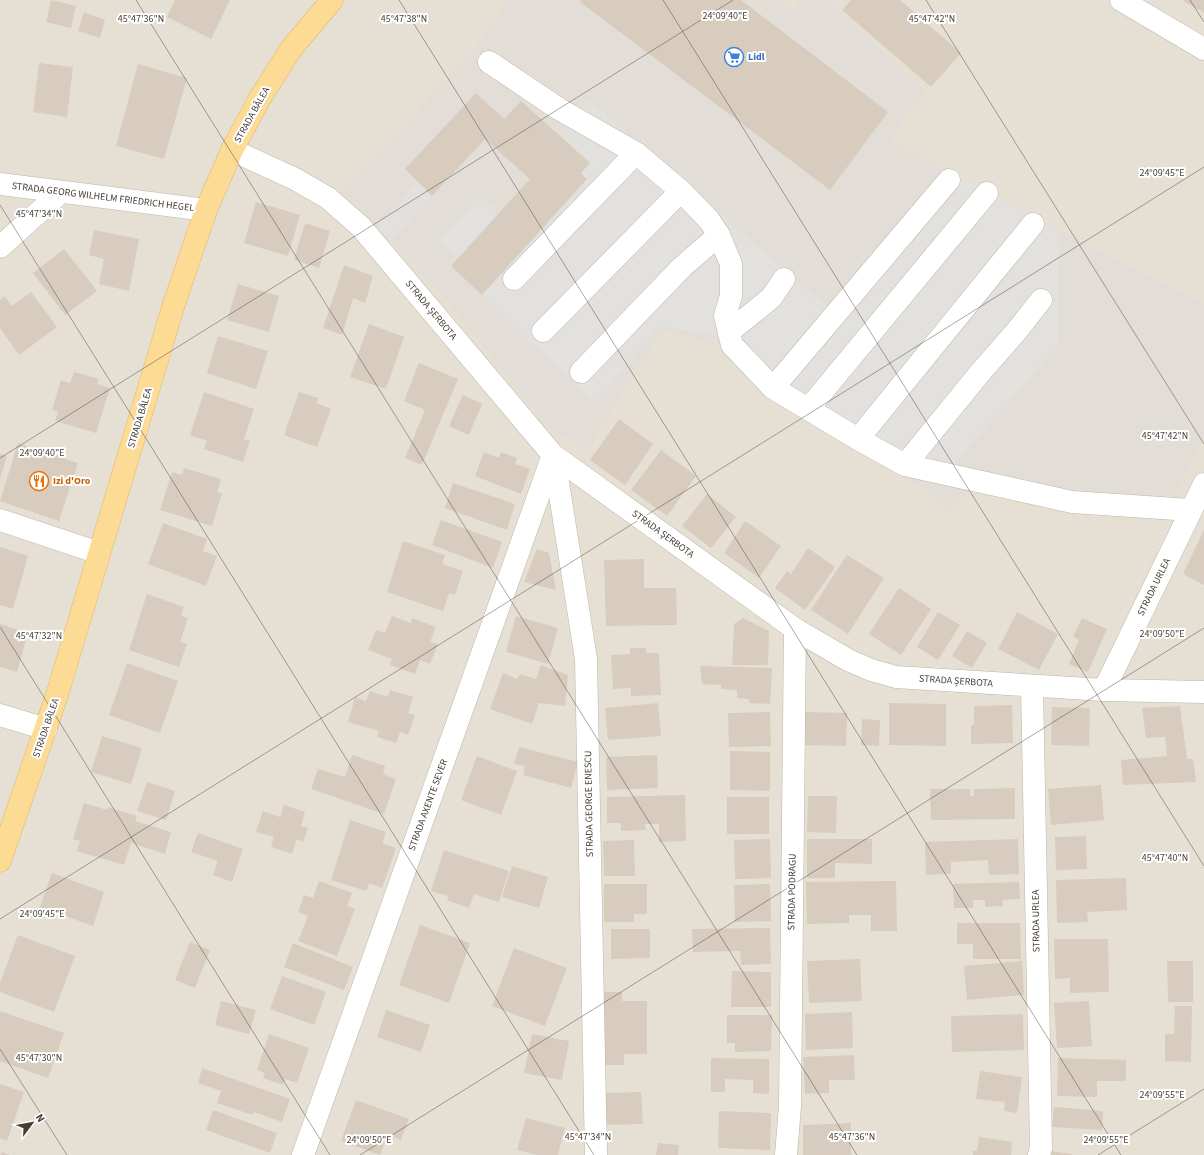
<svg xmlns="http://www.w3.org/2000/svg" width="1204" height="1155" font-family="'Source Sans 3',sans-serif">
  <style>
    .residential { fill: #e6e0d4 }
    .industrial { fill: #e2ddd7 }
    .parking { fill: #e3e1de }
    .building { fill: #d7ccbe }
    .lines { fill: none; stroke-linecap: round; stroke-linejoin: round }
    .minor-casing { stroke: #beb5a8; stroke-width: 23 }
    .major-casing { stroke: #e1b865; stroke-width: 23 }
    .minor { stroke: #fff; stroke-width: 22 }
    .major { stroke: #fcdb95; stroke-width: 22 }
    .ticks { fill: none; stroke: #453e35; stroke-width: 1; stroke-opacity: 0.45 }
    .labels { text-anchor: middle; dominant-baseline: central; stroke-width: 4; stroke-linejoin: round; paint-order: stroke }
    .shop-label { font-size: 10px; font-weight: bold; fill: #366cbe; stroke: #fff; text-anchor: start }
    .street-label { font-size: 10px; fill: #453e35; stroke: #fff }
    .food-label { font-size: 10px; font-weight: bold; fill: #c56008; stroke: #fff; text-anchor: start }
    .ticks-label { font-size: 10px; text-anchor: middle; fill: #453e35; stroke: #fff; stroke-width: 4; stroke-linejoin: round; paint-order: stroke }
  </style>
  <rect width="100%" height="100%" fill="#f2eee6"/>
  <rect class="residential" x="0" y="0" width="1204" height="1155"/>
  <polygon class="industrial" points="509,0 782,0 793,9 800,0 827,0 925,91 889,140 1204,305 1204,438 1164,521 981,480 950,512 898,470 817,418 710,343 663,329 587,450 550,429 433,284 344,191 469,55"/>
  <g class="parking">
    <polygon points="589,100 831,310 950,172 1059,229 1058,346 949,469 913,466 718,336 659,326 595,403 482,295 587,179 581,173 590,163 559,134"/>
    <polygon points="418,182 432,196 391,240 377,226"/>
    <polygon points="480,196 499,212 459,258 440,241"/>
  </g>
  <g class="building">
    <polygon points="51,0 76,6 71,28 46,22"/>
    <polygon points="175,0 230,0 211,39 167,17"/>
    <polygon points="581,0 741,0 888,112 830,190 580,2"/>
    <polygon points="851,0 900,0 961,53 931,87 842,10"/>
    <polygon points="1182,0 1204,0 1204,13"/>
    <polygon points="84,12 105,20 100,38 78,31"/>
    <polygon points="39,63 73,67 67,117 33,112"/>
    <polygon points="138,64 187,78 164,159 116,146"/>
    <polygon points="476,93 504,119 521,101 590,163 581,173 587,179 482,295 451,266 530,179 485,139 432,196 405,169"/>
    <polygon points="256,202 300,215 288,256 244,243"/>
    <polygon points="305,223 330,231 319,268 294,260"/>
    <polygon points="94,230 139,239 129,291 99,284 104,259 89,255"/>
    <polygon points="64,249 97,291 65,315 33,273"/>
    <polygon points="344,265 373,276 365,303 353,298 342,335 323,328"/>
    <polygon points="238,284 279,296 269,332 227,320"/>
    <polygon points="31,292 57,327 19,355 0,328 0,300 5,296 12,306"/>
    <polygon points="369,324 404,337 386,389 350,377"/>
    <polygon points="218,336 268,351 256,389 207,373"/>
    <polygon points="419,363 458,379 422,465 405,458 425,410 404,401"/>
    <polygon points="74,372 99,379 97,384 110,388 96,433 55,421 58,412 52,410 61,380 70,383"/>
    <polygon points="204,392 254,409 244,439 250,441 243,462 204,449 207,441 190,435"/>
    <polygon points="299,392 318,398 316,403 331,409 317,447 284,435"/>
    <polygon points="463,395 482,404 469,435 449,426"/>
    <polygon points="619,419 653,444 625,485 590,460"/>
    <polygon points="18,443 78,463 59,521 0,501"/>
    <polygon points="661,450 696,476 667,516 631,490"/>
    <polygon points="484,452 499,458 501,452 517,458 515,464 530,469 521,494 475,476"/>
    <polygon points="0,454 7,456 0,479"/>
    <polygon points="184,468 221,479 217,492 222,493 212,526 160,510 172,472 182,475"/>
    <polygon points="453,483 515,504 507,530 445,508"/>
    <polygon points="707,494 736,517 711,548 682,526"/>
    <polygon points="441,520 502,542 493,568 432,545"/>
    <polygon points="745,521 781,546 759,578 724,553"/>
    <polygon points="163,523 207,539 203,551 217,556 206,586 148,564"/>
    <polygon points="1204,530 1204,585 1183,574"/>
    <polygon points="403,541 445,555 442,564 463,571 455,595 449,593 443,611 387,592"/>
    <polygon points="0,547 28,556 13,609 0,605"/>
    <polygon points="808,548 835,567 805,610 775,588 787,571 791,574"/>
    <polygon points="537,549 549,553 556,590 524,582"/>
    <polygon points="847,555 884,578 848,634 811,610"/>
    <polygon points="644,559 644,588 676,588 677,625 606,626 604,560"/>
    <polygon points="899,588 931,609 901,655 869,634"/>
    <polygon points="147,594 184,607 181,616 188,618 180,642 187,644 179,667 129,650"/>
    <polygon points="938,612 960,625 938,660 917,647"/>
    <polygon points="1017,612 1058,634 1039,670 998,649"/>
    <polygon points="392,616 411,623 412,618 436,627 430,642 438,644 430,664 420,660 415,674 390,665 392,659 368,650 376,630 385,633"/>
    <polygon points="516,616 558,628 548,664 506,652"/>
    <polygon points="743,618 769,631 768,665 732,665 734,624"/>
    <polygon points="1082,618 1107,629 1088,672 1069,664 1079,640 1073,636"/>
    <polygon points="0,624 28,633 17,672 0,667"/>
    <polygon points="967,631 987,643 972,668 952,656"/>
    <polygon points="630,648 646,648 646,653 659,653 661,695 631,696 631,688 613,689 611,655 630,654"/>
    <polygon points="127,663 178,681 160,733 109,715"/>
    <polygon points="541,665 568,675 565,706 539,703 532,724 490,709 503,673 517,679 520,674 536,679"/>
    <polygon points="700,666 772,668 770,704 749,703 749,699 737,698 737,690 721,689 721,685 702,684"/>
    <polygon points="390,690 413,697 408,713 415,715 408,735 400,732 396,743 377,737 379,731 348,722 355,697 366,701 370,691 388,697"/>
    <polygon points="658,703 661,736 608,740 605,708"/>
    <polygon points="889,703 946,704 946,746 889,745"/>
    <polygon points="1012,705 1013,743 971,744 971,725 974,725 974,706"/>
    <polygon points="1180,706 1187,759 1193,759 1196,782 1123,785 1121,760 1167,756 1165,737 1146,738 1142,708"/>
    <polygon points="1052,707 1090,708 1089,746 1051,745"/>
    <polygon points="770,712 771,746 729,747 728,713"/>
    <polygon points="804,712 847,713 846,746 804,745"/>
    <polygon points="862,719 880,720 879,746 861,745"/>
    <polygon points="102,736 142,748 131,784 91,772"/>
    <polygon points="519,747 578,762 571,788 523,775 525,766 514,764"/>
    <polygon points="730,751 770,752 770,791 730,790"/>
    <polygon points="352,755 385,766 383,774 396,779 384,814 311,789 318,769 345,777"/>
    <polygon points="657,755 658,788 607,790 606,757"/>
    <polygon points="477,756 517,771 501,815 461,800"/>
    <polygon points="147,782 175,791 166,820 137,811"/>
    <polygon points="1101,785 1104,820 1051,825 1048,789"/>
    <polygon points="1015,788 1015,819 931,820 930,789 970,789 970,796 974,796 974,789"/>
    <polygon points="685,795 686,841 659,842 659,824 645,824 646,830 621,831 621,823 607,823 607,797"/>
    <polygon points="808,796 837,796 836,833 807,832"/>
    <rect x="727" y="797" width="42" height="37"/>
    <polygon points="84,803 107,810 108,807 137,816 135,821 171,832 165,854 131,843 124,865 77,851 80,841 73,839"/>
    <polygon points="284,805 305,812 301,826 308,828 303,842 297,839 292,854 271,847 274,837 256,832 263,811 280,817"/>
    <polygon points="350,820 386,832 382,843 396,848 382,888 369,883 366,891 331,880"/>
    <polygon points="198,833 243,849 232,882 213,875 218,861 191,852"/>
    <polygon points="1086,836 1087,869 1056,870 1055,837"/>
    <polygon points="770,839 771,878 735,879 734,840"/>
    <polygon points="807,839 872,839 872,864 835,863 835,878 807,878"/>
    <polygon points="1018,839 1019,874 989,875 988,860 951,862 951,874 926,875 925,842"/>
    <polygon points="634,840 635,876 604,876 603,841"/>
    <polygon points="444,850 509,871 499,902 474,894 469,908 447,900 448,896 431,891"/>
    <polygon points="512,866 548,877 539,908 502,897"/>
    <polygon points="52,873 104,892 93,926 40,907"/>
    <polygon points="1126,878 1127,910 1087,912 1088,922 1057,923 1056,880"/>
    <polygon points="319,881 352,893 347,906 355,909 337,956 298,941 308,916 298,912 304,895 313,898"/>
    <polygon points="896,881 897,931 871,931 871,915 849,915 849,923 807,924 806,882"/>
    <polygon points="1019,882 1020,899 1002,900 1003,906 985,907 985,900 973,900 973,908 954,908 953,884"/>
    <polygon points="604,884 647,884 647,914 634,914 634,922 604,922"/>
    <polygon points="770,884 771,921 735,922 734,885"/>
    <polygon points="957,923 1020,923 1021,959 973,959 973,944 957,944"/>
    <polygon points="420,925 470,943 449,1003 399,985"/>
    <polygon points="770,928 771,964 741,965 740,951 693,952 692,929"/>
    <polygon points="611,929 650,929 650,958 611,959"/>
    <polygon points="18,935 75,956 54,1012 0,992 0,983"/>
    <polygon points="1054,939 1108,939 1109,992 1070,993 1070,978 1055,979"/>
    <polygon points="190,942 210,950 195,988 175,980"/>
    <polygon points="293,943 353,967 344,990 284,967"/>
    <polygon points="514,948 567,968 545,1026 492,1006"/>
    <polygon points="860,959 862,1001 809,1003 807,961"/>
    <polygon points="1022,961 1024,995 967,1000 964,966"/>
    <polygon points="1167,961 1193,961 1193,1002 1168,1002"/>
    <polygon points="732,971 771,972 771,1007 731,1007"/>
    <polygon points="282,976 326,992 314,1025 270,1009"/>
    <polygon points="602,992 622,992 622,1001 647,1001 647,1054 624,1054 624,1065 603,1065"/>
    <polygon points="221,1001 256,1010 249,1034 215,1025"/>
    <polygon points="1089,1001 1092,1046 1057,1048 1054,1003"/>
    <polygon points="1175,1006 1192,1006 1191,1062 1165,1061 1165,1034 1174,1034"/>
    <polygon points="386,1010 430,1025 421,1052 377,1037"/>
    <polygon points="0,1011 64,1033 48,1078 0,1061"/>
    <polygon points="852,1012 853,1048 806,1050 805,1014"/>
    <polygon points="1023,1014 1024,1050 952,1052 951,1016"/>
    <polygon points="727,1015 772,1015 771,1051 735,1052 735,1043 727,1043"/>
    <polygon points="269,1034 309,1048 297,1083 285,1079 283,1085 263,1078 265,1073 257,1070"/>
    <polygon points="532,1034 569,1041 562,1080 524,1073"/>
    <polygon points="854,1055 855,1080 829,1080 829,1093 805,1094 803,1057"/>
    <polygon points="711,1058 769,1059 769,1094 753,1093 753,1080 725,1079 725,1092 711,1092"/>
    <polygon points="1058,1058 1126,1060 1126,1081 1097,1081 1097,1097 1057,1096"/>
    <polygon points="202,1068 290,1099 282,1122 254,1112 252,1115 217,1103 221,1091 198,1083"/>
    <polygon points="980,1071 1022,1077 1017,1113 1004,1111 1005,1102 976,1099"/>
    <polygon points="0,1084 24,1092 7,1141 0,1138"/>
    <polygon points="641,1092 643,1124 605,1125 604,1093"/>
    <polygon points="356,1100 409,1119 401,1140 387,1135 380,1155 341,1141"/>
    <polygon points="1054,1107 1103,1111 1102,1130 1052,1127"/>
    <polygon points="213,1110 277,1133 270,1153 206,1130"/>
    <polygon points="719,1111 771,1113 770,1150 718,1148"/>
    <polygon points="526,1118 565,1128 558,1155 537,1155 517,1150"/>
    <polygon points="851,1123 851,1155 803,1155 803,1125"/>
    <polygon points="979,1137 1012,1142 1011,1155 973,1155 973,1151 977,1151"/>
    <polygon points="658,1143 679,1145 678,1155 656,1155"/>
    <polygon points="1050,1151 1072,1154 1072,1155 1050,1155"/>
    <polygon points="2,1152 10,1155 0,1155"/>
  </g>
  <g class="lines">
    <g class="minor-casing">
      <g id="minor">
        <polyline points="1121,0 1204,49"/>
        <polyline points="489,62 559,109 636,153 681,191 709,220 719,235 731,264 731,296 725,316 732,345 773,388 858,439 905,465 1072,502 1191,510"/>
        <polyline points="232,150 295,179 328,198 361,227 553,455 795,629 848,660 871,670 896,677 1104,690 1204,692"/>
        <polyline points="0,184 206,210"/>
        <polyline points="0,247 61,192"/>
        <polyline points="514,279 636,153"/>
        <polyline points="543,331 681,191"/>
        <polyline points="729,332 771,298 784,279"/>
        <polyline points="581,372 682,267 719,235"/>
        <polyline points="773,388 949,180"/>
        <polyline points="809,408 987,193"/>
        <polyline points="858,439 1033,224"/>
        <polyline points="554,457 586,659 596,1155"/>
        <polyline points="905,465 979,374 1015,333 1041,300"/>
        <polyline points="0,520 99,553"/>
        <polyline points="1032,686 1041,1148 1039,1155"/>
        <polyline points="1104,690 1204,484"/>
        <polyline points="0,715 46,729"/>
        <polyline points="303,1155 553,455"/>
        <polyline points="786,1155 790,1106 795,629"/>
      </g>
    </g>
    <g class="major-casing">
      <polyline id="major" points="0,861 57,695 173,307 206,210 232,150 260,98 291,49 332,0"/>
    </g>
    <use href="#minor" class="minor"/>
    <use href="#major" class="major"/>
  </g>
  <path class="ticks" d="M136,0l721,1155M399,0l722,1155M663,0l541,866M926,0l278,444M1190,0l14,22M0,205l594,950M0,458l733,-458M0,627l330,528M0,919l1204,-752M0,1049l67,106M360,1155l844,-527M1098,1155l106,-66"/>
  <defs>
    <g id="supermarket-ring" transform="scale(1)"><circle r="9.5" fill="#fff" stroke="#3f7fe0" stroke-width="1.5"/><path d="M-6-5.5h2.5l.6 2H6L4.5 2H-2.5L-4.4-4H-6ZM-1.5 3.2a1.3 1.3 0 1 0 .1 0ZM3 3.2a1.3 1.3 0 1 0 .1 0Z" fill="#3f7fe0"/></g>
    <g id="restaurant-ring" transform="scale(1)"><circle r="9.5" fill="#fff" stroke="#e8710a" stroke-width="1.5"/><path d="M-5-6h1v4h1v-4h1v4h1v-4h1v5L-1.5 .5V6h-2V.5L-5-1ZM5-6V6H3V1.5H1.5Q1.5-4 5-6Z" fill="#e8710a"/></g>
  </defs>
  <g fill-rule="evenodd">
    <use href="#supermarket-ring" x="734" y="57"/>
    <use href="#restaurant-ring" x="39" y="481"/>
  </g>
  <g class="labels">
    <g class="shop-label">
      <text x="748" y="57">Lidl</text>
    </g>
    <g class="street-label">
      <text transform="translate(252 115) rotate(-61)">STRADA BÂLEA</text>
      <text transform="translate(103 197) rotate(7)">STRADA GEORG WILHELM FRIEDRICH HEGEL</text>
      <text transform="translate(431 310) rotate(50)">STRADA ȘERBOTA</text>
      <text transform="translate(140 418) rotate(-73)">STRADA BÂLEA</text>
      <text transform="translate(663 534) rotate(36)">STRADA ȘERBOTA</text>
      <text transform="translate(1154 587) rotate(-64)">STRADA URLEA</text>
      <text transform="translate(956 681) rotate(4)">STRADA ȘERBOTA</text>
      <text transform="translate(46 728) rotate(-71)">STRADA BÂLEA</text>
      <text transform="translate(589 804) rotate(-91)">STRADA GEORGE ENESCU</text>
      <text transform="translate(428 805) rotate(-70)">STRADA AXENTE SEVER</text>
      <text transform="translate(792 892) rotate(-89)">STRADA PODRAGU</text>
      <text transform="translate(1036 921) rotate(-91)">STRADA URLEA</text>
    </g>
    <g class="food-label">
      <text x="53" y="481">Izi d'Oro</text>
    </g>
  </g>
  <g class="ticks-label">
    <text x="725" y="19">24°09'40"E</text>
    <text x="141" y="22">45°47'36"N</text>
    <text x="404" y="22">45°47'38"N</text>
    <text x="932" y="22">45°47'42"N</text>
    <text x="1162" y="176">24°09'45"E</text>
    <text x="39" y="217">45°47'34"N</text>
    <text x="1165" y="439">45°47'42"N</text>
    <text x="42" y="456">24°09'40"E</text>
    <text x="1162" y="637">24°09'50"E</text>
    <text x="39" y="639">45°47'32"N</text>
    <text x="1165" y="861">45°47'40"N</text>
    <text x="42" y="917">24°09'45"E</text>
    <text x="39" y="1061">45°47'30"N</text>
    <text x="1162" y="1098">24°09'55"E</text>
    <text x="588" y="1140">45°47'34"N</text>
    <text x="852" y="1140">45°47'36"N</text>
    <text x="369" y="1143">24°09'50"E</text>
    <text x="1106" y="1143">24°09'55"E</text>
  </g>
  <g transform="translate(32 1123) rotate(58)" stroke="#ffffff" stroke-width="3" paint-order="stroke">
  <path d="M0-3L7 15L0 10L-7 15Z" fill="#453e35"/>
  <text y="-6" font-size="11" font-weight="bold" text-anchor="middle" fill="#453e35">N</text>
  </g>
</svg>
